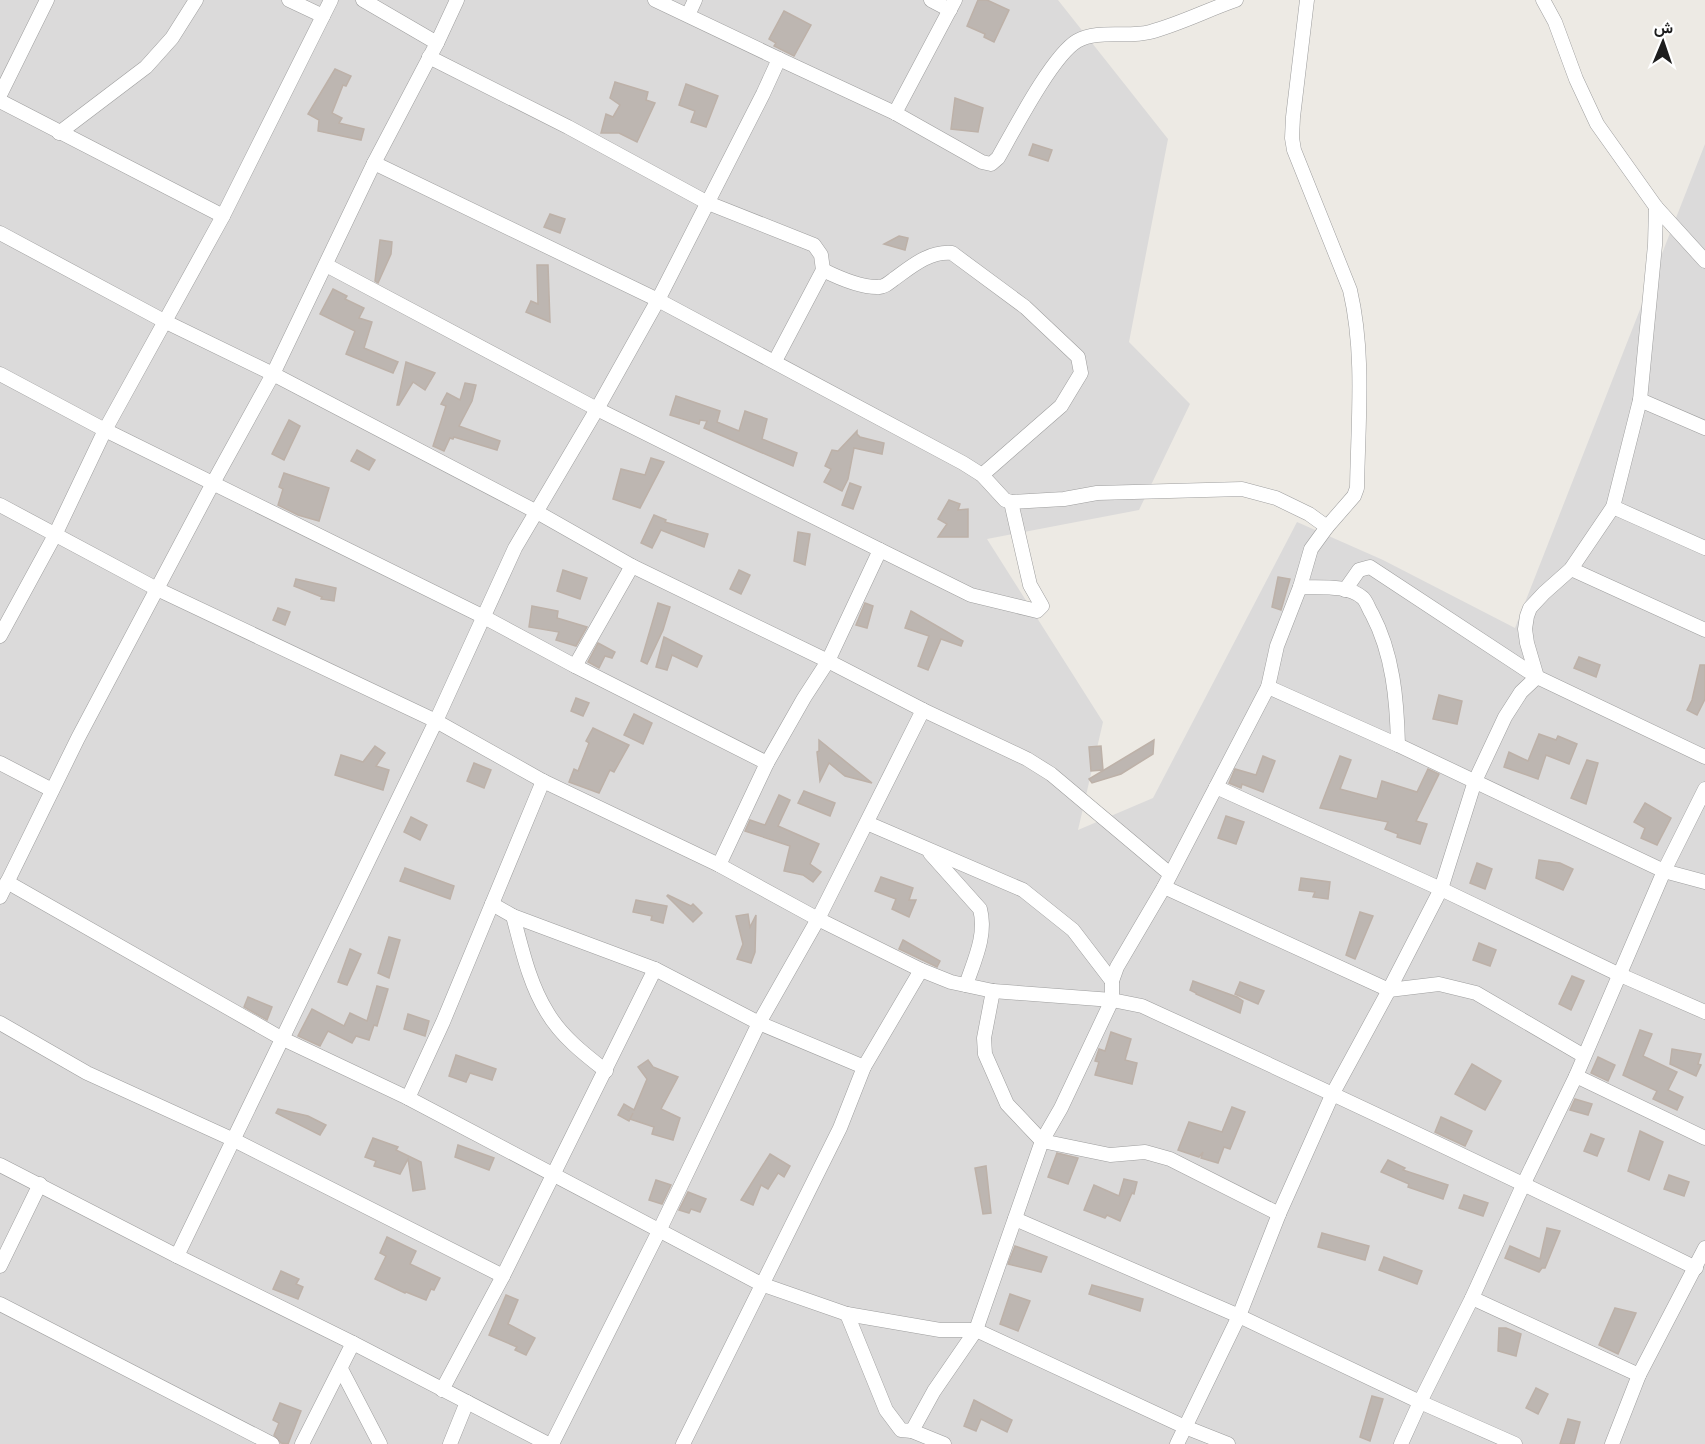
<svg xmlns="http://www.w3.org/2000/svg" width="1705" height="1444" font-family="Barlow,Vazirmatn,sans-serif">
  <style>
    .residential { fill: #dbdada }
    .building { fill: #bdb6b1; stroke: #bdb1a8; stroke-width: 1.5 }
    .lines { fill: none; stroke-linecap: round; stroke-linejoin: round }
    .street-casing { stroke: #9e9e9e; stroke-width: 15 }
    .street { stroke: #fff; stroke-width: 14 }
  </style>
  <rect width="100%" height="100%" fill="#edeae4"/>
  <polygon class="residential" points="0,0 1058,0 1168,139 1129,342 1190,404 1139,510 987,539 1103,722 1078,830 1153,798 1297,522 1383,560 1515,628 1705,144 1705,1444 0,1444"/>
  <g class="building">
    <polygon points="978,0 987,0 1009,10 994,42 984,37 985,34 967,26"/>
    <polygon points="784,11 811,25 794,56 774,46 776,43 769,39"/>
    <polygon points="335,69 351,76 346,86 343,85 332,113 342,118 339,123 364,129 361,140 318,131 319,120 308,114"/>
    <polygon points="615,82 648,92 646,100 655,103 637,142 619,133 601,133 606,114 613,117 620,105 610,98"/>
    <polygon points="686,84 718,96 706,127 691,122 695,111 679,105"/>
    <polygon points="955,98 983,108 978,132 951,129"/>
    <polygon points="1033,144 1052,150 1048,161 1029,155"/>
    <polygon points="550,214 565,219 560,233 544,227"/>
    <polygon points="899,236 908,238 905,250 884,244"/>
    <polygon points="380,240 392,242 391,254 378,283 375,281"/>
    <polygon points="537,265 548,265 550,322 526,312 531,301 538,304"/>
    <polygon points="333,289 347,296 345,299 364,308 359,318 372,322 364,348 398,362 393,373 346,354 355,331 320,314"/>
    <polygon points="406,362 435,373 425,390 413,382 399,405 397,405"/>
    <polygon points="465,383 476,385 472,401 459,426 500,441 497,450 454,437 453,439 450,438 444,451 433,446 446,406 441,404 447,393 460,400"/>
    <polygon points="676,396 720,411 717,422 739,431 745,411 767,419 762,439 797,453 793,466 704,428 707,421 700,420 699,424 670,415"/>
    <polygon points="289,420 300,426 284,460 272,454"/>
    <polygon points="857,431 857,434 860,437 884,443 882,454 854,448 848,479 842,491 824,482 831,469 825,466 832,450 838,451"/>
    <polygon points="357,450 375,460 369,470 351,461"/>
    <polygon points="651,458 664,462 640,508 613,499 621,469 645,475"/>
    <polygon points="284,473 329,488 319,521 298,515 278,505 283,489 279,487"/>
    <polygon points="850,483 861,487 853,509 842,505"/>
    <polygon points="949,500 960,504 958,510 968,509 968,537 938,537 947,524 938,519"/>
    <polygon points="654,515 666,520 665,522 708,534 704,547 661,530 652,548 641,543"/>
    <polygon points="798,532 810,534 805,565 794,561"/>
    <polygon points="563,570 587,578 580,599 557,591"/>
    <polygon points="739,570 750,575 741,594 730,589"/>
    <polygon points="1278,577 1290,579 1281,610 1272,607"/>
    <polygon points="296,579 336,588 334,601 321,599 322,597 294,586"/>
    <polygon points="658,603 670,607 663,630 647,664 641,661"/>
    <polygon points="865,603 873,606 867,628 856,625"/>
    <polygon points="532,606 558,611 557,618 587,627 576,646 556,640 559,632 529,627"/>
    <polygon points="278,608 290,612 285,625 273,620"/>
    <polygon points="911,611 963,641 961,646 941,639 928,670 918,666 929,636 905,628"/>
    <polygon points="664,637 702,656 697,667 672,655 667,670 656,667"/>
    <polygon points="598,643 615,652 612,658 605,656 599,668 588,662"/>
    <polygon points="1579,657 1600,665 1596,677 1574,668"/>
    <polygon points="1700,665 1705,665 1705,699 1697,715 1687,710 1692,700"/>
    <polygon points="1439,695 1462,701 1457,724 1433,719"/>
    <polygon points="576,698 589,703 583,716 571,711"/>
    <polygon points="634,714 652,723 643,744 624,735"/>
    <polygon points="593,728 629,745 614,772 610,770 599,793 569,782 574,769 578,771 589,743 586,741"/>
    <polygon points="1539,734 1556,740 1558,736 1577,744 1569,764 1546,755 1538,779 1504,767 1509,752 1528,761"/>
    <polygon points="819,740 872,783 845,776 829,763 820,781 817,752 819,751"/>
    <polygon points="1154,740 1153,754 1121,774 1092,783 1089,779"/>
    <polygon points="375,746 385,753 376,766 389,770 383,790 335,775 341,755 363,762"/>
    <polygon points="1101,746 1103,770 1091,771 1089,747"/>
    <polygon points="1263,756 1275,761 1263,792 1242,784 1241,788 1229,783 1235,769 1256,775"/>
    <polygon points="1340,756 1351,760 1340,789 1377,799 1382,781 1417,792 1428,769 1439,774 1416,821 1427,824 1420,844 1397,837 1398,834 1385,829 1388,822 1320,808"/>
    <polygon points="1587,760 1598,763 1586,804 1571,798"/>
    <polygon points="474,763 491,770 484,788 467,781"/>
    <polygon points="804,791 835,803 830,816 798,803"/>
    <polygon points="779,795 790,800 778,826 819,844 810,864 821,872 813,882 803,875 784,871 790,846 745,831 750,820 765,825"/>
    <polygon points="1645,803 1671,818 1657,845 1641,838 1645,828 1634,822"/>
    <polygon points="1226,816 1244,822 1236,844 1218,838"/>
    <polygon points="411,817 427,825 420,840 404,832"/>
    <polygon points="1539,860 1560,863 1573,869 1563,890 1536,878"/>
    <polygon points="1477,863 1492,869 1485,889 1470,883"/>
    <polygon points="405,868 454,886 450,899 400,881"/>
    <polygon points="881,877 913,888 909,900 916,900 909,917 892,909 896,899 875,891"/>
    <polygon points="1301,878 1330,882 1328,899 1313,897 1315,892 1299,890"/>
    <polygon points="668,895 691,906 693,904 702,913 693,922 667,896"/>
    <polygon points="636,900 667,906 663,923 651,920 652,916 633,912"/>
    <polygon points="1360,912 1373,916 1355,959 1346,955"/>
    <polygon points="748,914 750,927 756,915 755,952 751,963 737,959 743,944 736,916"/>
    <polygon points="389,937 400,940 389,978 378,973"/>
    <polygon points="903,940 940,961 937,967 899,949"/>
    <polygon points="1479,943 1496,950 1490,966 1473,960"/>
    <polygon points="350,949 361,954 347,985 338,982"/>
    <polygon points="1572,976 1584,981 1571,1010 1559,1004"/>
    <polygon points="1193,981 1237,997 1243,1001 1240,1013 1196,994 1196,993 1190,990"/>
    <polygon points="1240,982 1264,991 1258,1004 1235,994"/>
    <polygon points="377,986 388,989 377,1026 374,1025 369,1040 356,1036 352,1043 328,1031 320,1046 298,1036 312,1009 344,1026 350,1013 367,1021"/>
    <polygon points="248,997 272,1007 267,1020 244,1007"/>
    <polygon points="408,1014 429,1021 425,1036 404,1029"/>
    <polygon points="1640,1030 1652,1034 1643,1056 1677,1072 1668,1090 1683,1097 1677,1110 1653,1099 1657,1091 1623,1075"/>
    <polygon points="1111,1032 1131,1039 1125,1060 1137,1063 1132,1084 1095,1075 1099,1062 1095,1061 1099,1049 1105,1051"/>
    <polygon points="1672,1049 1701,1054 1698,1064 1701,1065 1696,1076 1670,1064"/>
    <polygon points="456,1055 496,1069 492,1080 470,1073 466,1082 449,1076"/>
    <polygon points="1598,1057 1615,1065 1608,1081 1591,1073"/>
    <polygon points="648,1060 653,1067 678,1077 661,1109 680,1118 673,1140 652,1134 654,1127 630,1119 633,1113 629,1121 618,1115 624,1104 634,1110 647,1079 638,1067"/>
    <polygon points="1472,1064 1501,1081 1485,1110 1455,1094"/>
    <polygon points="1575,1099 1592,1104 1588,1115 1570,1110"/>
    <polygon points="1232,1107 1245,1112 1230,1149 1224,1147 1218,1163 1201,1158 1203,1152 1199,1157 1178,1150 1189,1122 1222,1132"/>
    <polygon points="278,1109 308,1116 326,1125 320,1135 276,1113"/>
    <polygon points="1441,1117 1472,1131 1465,1146 1435,1132"/>
    <polygon points="1640,1131 1663,1142 1649,1180 1628,1171"/>
    <polygon points="1591,1134 1604,1139 1597,1156 1584,1151"/>
    <polygon points="373,1138 398,1147 396,1150 421,1162 425,1189 413,1191 408,1159 400,1174 374,1166 376,1161 365,1157"/>
    <polygon points="458,1145 494,1158 489,1170 455,1157"/>
    <polygon points="1057,1153 1078,1158 1068,1184 1048,1177"/>
    <polygon points="770,1154 790,1166 784,1177 778,1173 768,1189 761,1185 753,1205 741,1200"/>
    <polygon points="1388,1160 1405,1168 1403,1170 1448,1185 1443,1199 1408,1187 1409,1184 1381,1172"/>
    <polygon points="986,1166 991,1213 983,1214 975,1168"/>
    <polygon points="1669,1175 1689,1182 1684,1196 1664,1189"/>
    <polygon points="1124,1179 1137,1182 1134,1194 1132,1193 1120,1221 1107,1215 1105,1218 1084,1210 1094,1185 1119,1196"/>
    <polygon points="656,1180 671,1185 662,1204 649,1200"/>
    <polygon points="688,1192 706,1199 700,1212 691,1209 689,1213 679,1210"/>
    <polygon points="1464,1195 1488,1203 1483,1216 1459,1208"/>
    <polygon points="1547,1228 1560,1231 1545,1268 1542,1268 1539,1272 1505,1258 1510,1246 1540,1259"/>
    <polygon points="1322,1233 1369,1246 1365,1260 1318,1247"/>
    <polygon points="387,1237 416,1251 410,1264 440,1278 434,1290 431,1289 426,1300 406,1292 405,1293 375,1279 386,1256 380,1253"/>
    <polygon points="1015,1246 1047,1257 1041,1272 1008,1264"/>
    <polygon points="1384,1257 1422,1271 1417,1284 1379,1270"/>
    <polygon points="281,1271 299,1279 296,1284 303,1287 298,1299 273,1289"/>
    <polygon points="1092,1285 1143,1299 1140,1311 1089,1294"/>
    <polygon points="1010,1294 1030,1301 1018,1331 1000,1324"/>
    <polygon points="506,1295 518,1300 508,1324 535,1338 526,1355 515,1350 517,1347 489,1335"/>
    <polygon points="1615,1308 1636,1313 1618,1354 1599,1345"/>
    <polygon points="1499,1328 1506,1328 1521,1334 1516,1356 1498,1351"/>
    <polygon points="1536,1388 1548,1394 1538,1414 1526,1408"/>
    <polygon points="1372,1396 1383,1399 1370,1441 1360,1437"/>
    <polygon points="974,1400 1012,1420 1007,1432 981,1419 976,1431 964,1426"/>
    <polygon points="280,1403 301,1411 288,1444 281,1443 274,1435 279,1423 273,1420"/>
    <polygon points="1568,1419 1580,1422 1574,1444 1560,1444"/>
  </g>
  <g class="lines">
    <g class="street-casing">
      <g id="street">
        <polyline points="289,0 323,16"/>
        <polyline points="363,0 437,43"/>
        <polyline points="931,0 950,10"/>
        <polyline points="1543,0 1555,22 1576,79 1597,124 1656,207 1705,261"/>
        <polyline points="688,15 695,0"/>
        <polyline points="429,57 568,127 708,203 814,245 821,255 823,270 775,361"/>
        <path d="M779,59l116,54 87,49 9,2 7,-6c16,-28 54,-102 79,-117 21,-12 50,-3 73,-9 30,-8 57,-22 86,-32"/>
        <polyline points="0,95 47,0"/>
        <polyline points="0,101 223,216"/>
        <polyline points="895,113 955,0"/>
        <polyline points="59,133 146,67 172,38 196,0"/>
        <polyline points="374,163 658,300 963,463 982,475 1005,500 1011,502 1064,499 1097,493 1242,489 1276,498 1309,514 1327,527"/>
        <polyline points="0,233 164,321 273,374 535,511 632,566 828,661 923,710 1027,759 1051,774 1170,874"/>
        <polyline points="326,265 597,409 880,550 828,661 804,698 767,763 719,865"/>
        <path d="M823,270c16,8 36,17 54,17 6,1 12,-4 17,-8 18,-13 35,-28 58,-26l73,54 53,50 3,16 -20,33 -79,69"/>
        <polyline points="0,374 105,430 482,616 575,666 767,763"/>
        <polyline points="1640,400 1705,428"/>
        <path d="M0,505l157,84 279,132 107,60 176,84 99,54 103,51 30,12 42,9 119,9 30,6c186,85 371,172 554,262"/>
        <polyline points="1613,507 1705,548"/>
        <polyline points="880,550 971,595 1037,611 1042,606 1030,585 1011,502"/>
        <polyline points="1571,569 1705,630"/>
        <path d="M1300,587c19,1 47,-3 63,11 4,4 6,12 9,16 21,40 25,86 26,131"/>
        <polyline points="1345,590 1359,570 1370,567 1537,677 1705,757"/>
        <polyline points="0,636 55,535 105,430 223,216 331,0"/>
        <polyline points="575,666 632,566"/>
        <path d="M1268,687l9,-41 23,-59 11,-38 16,-22 27,-31 3,-8c1,-65 8,-134 -7,-198l-56,-140 -2,-12 1,-21 14,-117"/>
        <polyline points="0,763 52,790"/>
        <polyline points="1216,787 1441,889 1618,974 1705,1012"/>
        <polyline points="867,823 1023,890 1073,930 1112,981"/>
        <path d="M930,853l50,56c7,26 -6,52 -14,76"/>
        <polyline points="7,882 281,1038 408,1098 761,1284 847,1314 940,1330 976,1330 1185,1427 1228,1444"/>
        <polyline points="1164,887 1389,990 1439,984 1476,993 1584,1056"/>
        <polyline points="0,897 78,738 213,483 273,374 374,163 437,43 457,0"/>
        <polyline points="492,904 513,916 655,969 759,1023 864,1067"/>
        <path d="M513,916c9,33 16,67 34,96 14,24 37,42 59,59"/>
        <polyline points="993,991 984,1038 985,1054 1007,1104 1042,1141 1110,1155 1145,1152 1170,1159 1279,1214"/>
        <polyline points="0,1023 87,1073 234,1140 503,1276"/>
        <polyline points="1576,1076 1705,1138"/>
        <polyline points="408,1098 443,1022 543,781"/>
        <polyline points="0,1165 177,1256 353,1343 548,1444"/>
        <polyline points="1015,1219 1239,1316 1420,1402 1515,1444"/>
        <polyline points="177,1256 436,721 515,548 597,409 658,300 763,94 779,59 655,0"/>
        <polyline points="0,1266 40,1184"/>
        <polyline points="1472,1298 1639,1375"/>
        <polyline points="0,1304 272,1444"/>
        <polyline points="847,1314 886,1410 901,1430 912,1431 944,1444"/>
        <polyline points="341,1369 380,1444"/>
        <polyline points="442,1390 503,1276 655,969"/>
        <polyline points="912,1431 934,1391 976,1330 1042,1141 1061,1108 1112,1000 1112,981 1117,967 1164,887 1268,687 1398,745 1664,871 1705,882"/>
        <polyline points="302,1444 353,1343"/>
        <polyline points="450,1444 467,1402"/>
        <polyline points="552,1444 660,1229 759,1023 818,919 923,710"/>
        <polyline points="683,1444 840,1128 864,1067 921,970"/>
        <polyline points="1177,1444 1239,1316 1279,1214 1333,1093 1389,990 1441,889 1475,781 1505,717 1521,692 1537,677 1527,643 1525,629 1527,616 1530,608 1544,593 1571,569 1613,507 1640,400 1655,245 1656,207"/>
        <polyline points="1401,1444 1420,1402 1472,1298 1524,1183 1576,1076 1664,871 1705,789"/>
        <polyline points="1612,1444 1639,1375 1705,1248"/>
      </g>
    </g>
    <use href="#street" class="street"/>
  </g>
  <g transform="translate(1663 42) rotate(2)" stroke="#ffffff" stroke-width="4.5" paint-order="stroke">
  <path d="M0-4.5L10 22L0 15L-10 22Z" fill="#1d1d1d"/>
  <text y="-9" font-size="16" font-weight="bold" text-anchor="middle" fill="#1d1d1d">ش</text>
  </g>
</svg>
